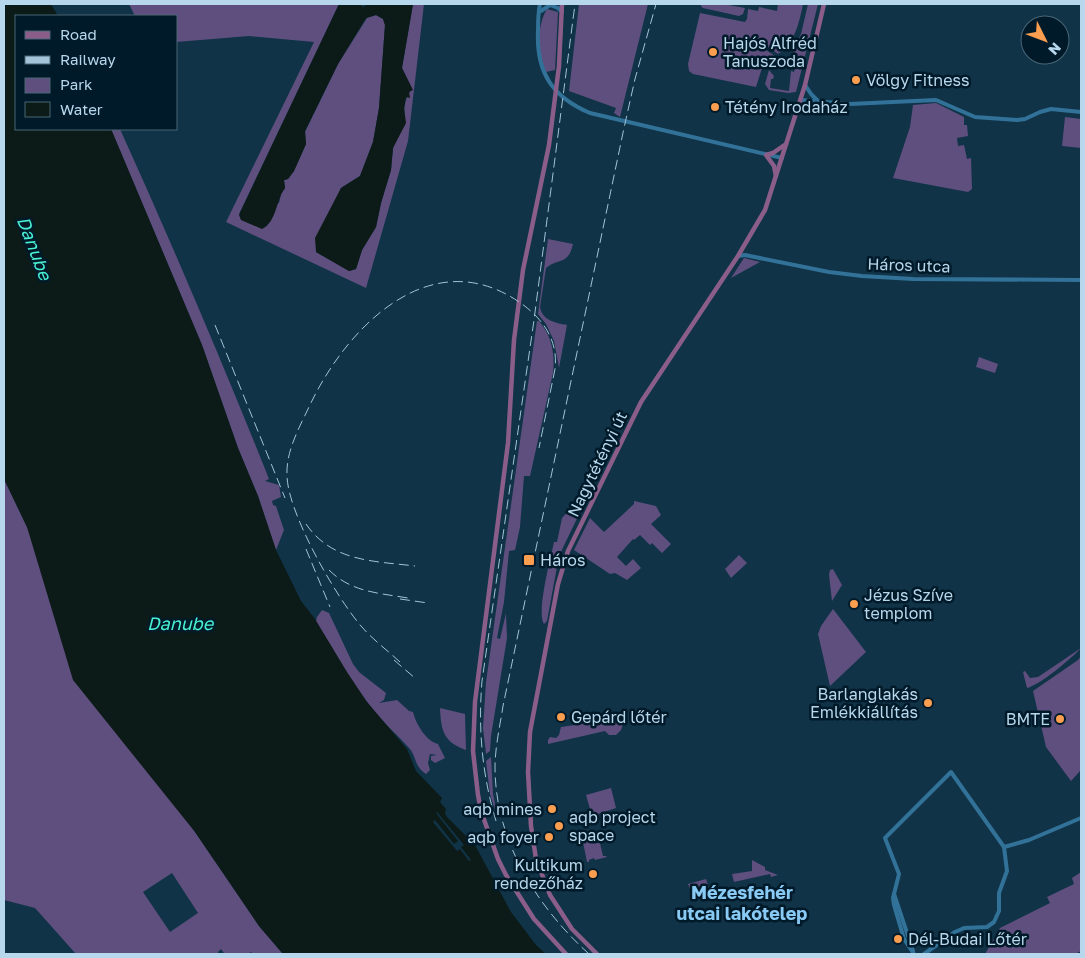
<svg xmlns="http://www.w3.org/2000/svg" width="1085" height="958" font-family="'Golos Text',sans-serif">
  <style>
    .green { fill: #5e4f7f; fill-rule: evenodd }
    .water { fill: #0c1b18 }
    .pier { fill: #103347 }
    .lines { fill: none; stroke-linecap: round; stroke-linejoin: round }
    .minor { stroke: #327299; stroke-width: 4 }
    .major { stroke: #8b5e8a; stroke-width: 4.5 }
    .rail { stroke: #a2c3d8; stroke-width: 1; stroke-dasharray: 10 5; stroke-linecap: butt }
    .poi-dot { fill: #fb9e50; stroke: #001a29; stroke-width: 2 }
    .labels { text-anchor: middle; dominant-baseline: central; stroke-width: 5; stroke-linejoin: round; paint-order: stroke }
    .poi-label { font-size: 16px; fill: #b7d7ec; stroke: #001a29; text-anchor: start }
    .street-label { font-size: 16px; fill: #b7d7ec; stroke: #001a29 }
    .water-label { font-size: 18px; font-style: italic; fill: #49efd1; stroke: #001a29 }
    .neighbourhood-label { font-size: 18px; font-weight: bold; fill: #89caf4; stroke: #001a29 }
  </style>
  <rect width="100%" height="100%" fill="#103347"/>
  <g class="green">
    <path d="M129,4h210l-100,210 40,-11 2,-9 4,-6 -1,-8 4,-1 6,-8 12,-27 -1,-12 33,-68 29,-46 9,-3 7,4 2,6 -6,83 -6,34 -13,34 -19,12 -25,64 33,19 7,-2 6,-19 14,-23 5,-24 10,-33 2,-22 8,-18 4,-5c-1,-12 -2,-26 7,-36l-10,-21 11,-64h11l-16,137 -42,147 -140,-66 88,-180 -65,-6 -73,6v-26h-41z"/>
    <polygon points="579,4 648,4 620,117 614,113 616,108 569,91"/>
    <polygon points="701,4 723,4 745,8 743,14 739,16 703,8 701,6"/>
    <path d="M778,4h25c-4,20 -8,38 -25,50l-8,-6 -17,-4v-2l-3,-1v6l16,3 9,6 -13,12 -6,19 -63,-13 -4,-3 -1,-7 12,-51 45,9 2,-3 1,-10 10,2 1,-4 18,4z"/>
    <polygon points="808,4 818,4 796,92 788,93 769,90 765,84 769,70 774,76 773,79 771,79 770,88 789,91 791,71 794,72 798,54 792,51 801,34"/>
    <path d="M547,9l11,3 -3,58 -9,2c-8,-17 -10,-46 1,-63z"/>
    <polygon points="936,103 964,117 964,125 967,125 968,136 957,138 958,146 964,145 967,159 971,158 972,189 968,192 893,178 910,127 913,105"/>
    <polygon points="1065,117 1081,119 1081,148 1062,146"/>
    <path d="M111,129h9c52,115 102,232 149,350l-4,2 14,4 2,12 -9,4 1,4 3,1 8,24 -8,20 -18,-54 -20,-48 -36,-103z"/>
    <path d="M548,239l25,5c-5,22 -14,13 -27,24l-6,39c2,13 15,16 27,18l-8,43 -5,-27 -8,-17 -8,-10z"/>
    <polygon points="744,258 760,262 731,278"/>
    <path d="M537,321h2c13,15 16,33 14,52l-23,103h-6l-4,51 -5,23 -6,1 -5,51 -7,36 3,1 6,-26 1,25 -16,98 -1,15 -4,3 -3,-26 3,-46z"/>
    <polygon points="979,357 998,364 995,373 976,367"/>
    <path d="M4,479l23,48 168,305 64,94 24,28h-30l-2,-2 -3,2h-25l1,-1 -3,-4 -3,3v2h-142l-41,-46 -31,-8zM172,873l26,40 -28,19 -27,-40z"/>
    <polygon points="634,501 656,506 661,515 651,524 671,544 662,553 652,543 650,545 640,535 634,540 633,539 617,557 626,566 633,559 641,568 627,580 615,573 610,574 574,550 590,518 604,532 634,504"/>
    <path d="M573,506l9,2 -23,48 -12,65 -3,3c-8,-11 7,-67 10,-82h3l5,-24z"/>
    <polygon points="739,555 747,563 731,578 725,569"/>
    <polygon points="833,569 842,585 832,601 829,575 830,570"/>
    <polygon points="833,609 866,652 830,686 818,634 821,626"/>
    <path d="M322,610l7,3 24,51 6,8 27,21 -2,7 -5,3 18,-3 12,11 4,1c3,12 13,29 25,32l7,14 -10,5 -4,-3v-4l6,-1 -7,-1 -2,9 2,7 -4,4c-12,-8 -9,-16 -16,-25 -14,-16 -30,-29 -42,-46 -20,-25 -35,-54 -52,-81l1,-5z"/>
    <path d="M1081,648c-9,10 -41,37 -54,40l-4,-16 2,-1 5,7 8,-1z"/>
    <polygon points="1081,656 1081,770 1071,781 1046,747 1033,691 1078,660"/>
    <path d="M440,708l25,6 1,36c-23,-8 -25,-20 -26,-42z"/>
    <polygon points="625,718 621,730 616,735 609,735 605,731 548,744 548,740 550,737 556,738 559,735 561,727"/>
    <polygon points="491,757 493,794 498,819 490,794 486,761"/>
    <polygon points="611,788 616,808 592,816 586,795"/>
    <polygon points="589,830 596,831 601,836 603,842 600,843 603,856 606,856 607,857 595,860 594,858 589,860 589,862 587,862 582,837 583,834"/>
    <polygon points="752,860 765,867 765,870 778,875 771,877 770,874 734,882 732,874 752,871"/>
    <polygon points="1081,872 1081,951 1075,954 985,954 1000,928 1050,903 1047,897 1074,884 1072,878"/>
    <polygon points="706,879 711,894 694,900 688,884"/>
  </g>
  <g class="water">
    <polygon points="4,4 51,4 58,16 16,16 16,129 111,129 202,345 238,448 258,496 276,550 301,601 315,619 347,672 367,702 407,749 416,771 442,798 440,802 446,809 445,813 447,817 475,845 511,912 536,945 546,954 283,954 259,926 195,832 73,680 27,527 4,479"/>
    <path d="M339,4h21l3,3 5,-3h45l-11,64 11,22 -4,2 1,6 -4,-1 -2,11 2,15 -13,25 -2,22 -10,33 -5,24 -14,23 -6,19 -7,2 -33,-19 -1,-14 26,-50 19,-12 13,-34 6,-34 6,-83 -2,-6 -7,-4 -10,3 -28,46 -33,67 1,13 -12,27 -6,8 -4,1 1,8c-9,11 -8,34 -23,41l-21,-9 -2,-5z"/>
  </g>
  <polygon class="pier" points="437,812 464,845 461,847 471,860 469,861 460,849 457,851 433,822 435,820 454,844 458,841 436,813"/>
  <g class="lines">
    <g class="minor">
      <path d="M540,4c-2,9 -2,18 -2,27 -2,41 14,66 52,82l192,45"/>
      <polyline points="541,11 550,5 558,8 562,12"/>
      <polyline points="805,85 811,94 818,101"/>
      <polyline points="801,100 850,104 936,100 975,117 1017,120 1025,119 1040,112 1051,109 1081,112"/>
      <polyline points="738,256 745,255 829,272 862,276 913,279 1081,280"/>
      <polyline points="1004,847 1029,840 1081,818"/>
      <polyline points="894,894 913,951"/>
      <polyline points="914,954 904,939 894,905 893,898 899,874 885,838 951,772 1004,847 1007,871 999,893 999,911 994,922 987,927 964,928 955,932 924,954"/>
    </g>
    <g class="major">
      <polyline points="562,4 559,66 549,145 523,270 514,340 508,443 475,702 473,751 478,795 481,811 498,859 506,875 534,919 566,954"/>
      <polyline points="776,176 774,166 766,155 773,153 786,144"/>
      <polyline points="597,954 572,929 550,895 536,859 531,826 528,772 530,732 558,584 568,551 641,402 738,256 765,210 805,85 824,4"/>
    </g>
    <g class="rail">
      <polyline points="215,325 285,498"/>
      <path d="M306,524c26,38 68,37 109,42"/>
      <polyline points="306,549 330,607"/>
      <path d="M329,570c22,22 49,23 79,28"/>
      <polyline points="400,599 428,603"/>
      <polyline points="394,660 416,679"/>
      <path d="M400,662c-13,-12 -28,-23 -39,-36 -25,-29 -74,-114 -74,-151 -1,-24 12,-47 22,-68 38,-82 126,-170 217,-100 20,16 32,36 29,62l-16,79"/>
      <path d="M496,821c-14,-46 -18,-93 -14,-140l52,-361 41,-316"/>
      <path d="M589,954c-53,-48 -94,-114 -94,-187 0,-20 5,-41 8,-61l121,-578 11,-49 21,-75"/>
    </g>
  </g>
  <g class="poi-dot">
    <circle cx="713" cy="52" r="5"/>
    <circle cx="856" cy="80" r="5"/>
    <circle cx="715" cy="107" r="5"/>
    <rect x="523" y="554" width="12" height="12" rx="2.5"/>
    <circle cx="854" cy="604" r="5"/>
    <circle cx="928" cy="703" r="5"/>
    <circle cx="561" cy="717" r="5"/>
    <circle cx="1060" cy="719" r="5"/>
    <circle cx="552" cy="809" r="5"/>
    <circle cx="559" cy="826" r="5"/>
    <circle cx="549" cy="837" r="5"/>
    <circle cx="593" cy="874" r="5"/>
    <circle cx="898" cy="939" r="5"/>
  </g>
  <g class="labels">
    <g class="poi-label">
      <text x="723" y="43">Hajós Alfréd<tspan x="723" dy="18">Tanuszoda</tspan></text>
      <text x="866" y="80">Völgy Fitness</text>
      <text x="725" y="107">Tétény Irodaház</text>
      <text x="540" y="560">Háros</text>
      <text x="864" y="595">Jézus Szíve<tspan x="864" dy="18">templom</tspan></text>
      <text x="918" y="694" text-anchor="end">Barlanglakás<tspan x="918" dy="18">Emlékkiállítás</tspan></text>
      <text x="571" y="717">Gepárd lőtér</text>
      <text x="1050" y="719" text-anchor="end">BMTE</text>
      <text x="542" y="809" text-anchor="end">aqb mines</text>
      <text x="569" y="817">aqb project<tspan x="569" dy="18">space</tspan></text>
      <text x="539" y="837" text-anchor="end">aqb foyer</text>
      <text x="583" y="865" text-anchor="end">Kultikum<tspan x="583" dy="18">rendezőház</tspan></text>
      <text x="908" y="939">Dél-Budai Lőtér</text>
    </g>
    <g class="street-label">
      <text transform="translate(909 265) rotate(2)">Háros utca</text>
      <text transform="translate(597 464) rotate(-64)">Nagytétényi út</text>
    </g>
    <g class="water-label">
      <text transform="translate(35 248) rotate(69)">Danube</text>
      <text x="180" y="623">Danube</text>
    </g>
    <g class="neighbourhood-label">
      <text x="742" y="892">Mézesfehér<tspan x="742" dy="21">utcai lakótelep</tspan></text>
    </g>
  </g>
  <rect width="1085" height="958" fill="none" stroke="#b7d7ec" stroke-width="10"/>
  <rect x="15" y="15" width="162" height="115" fill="#001a29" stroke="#496677"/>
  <rect x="25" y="31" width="25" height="8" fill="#8b5e8a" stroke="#496677"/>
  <text x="60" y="40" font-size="15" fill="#b7d7ec">Road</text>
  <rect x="25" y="56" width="25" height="8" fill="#a2c3d8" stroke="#496677"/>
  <text x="60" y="65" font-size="15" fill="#b7d7ec">Railway</text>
  <rect x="25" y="78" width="25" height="15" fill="#5e4f7f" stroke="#496677"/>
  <text x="60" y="90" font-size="15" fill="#b7d7ec">Park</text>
  <rect x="25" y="102" width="25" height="15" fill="#0c1b18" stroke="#496677"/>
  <text x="60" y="115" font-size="15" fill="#b7d7ec">Water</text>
  <g transform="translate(1045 40) rotate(132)"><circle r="24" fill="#001a29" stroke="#496677"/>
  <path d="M0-4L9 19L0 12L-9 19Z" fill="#fb9e50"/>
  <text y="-8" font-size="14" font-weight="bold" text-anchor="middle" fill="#b7d7ec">N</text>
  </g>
</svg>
